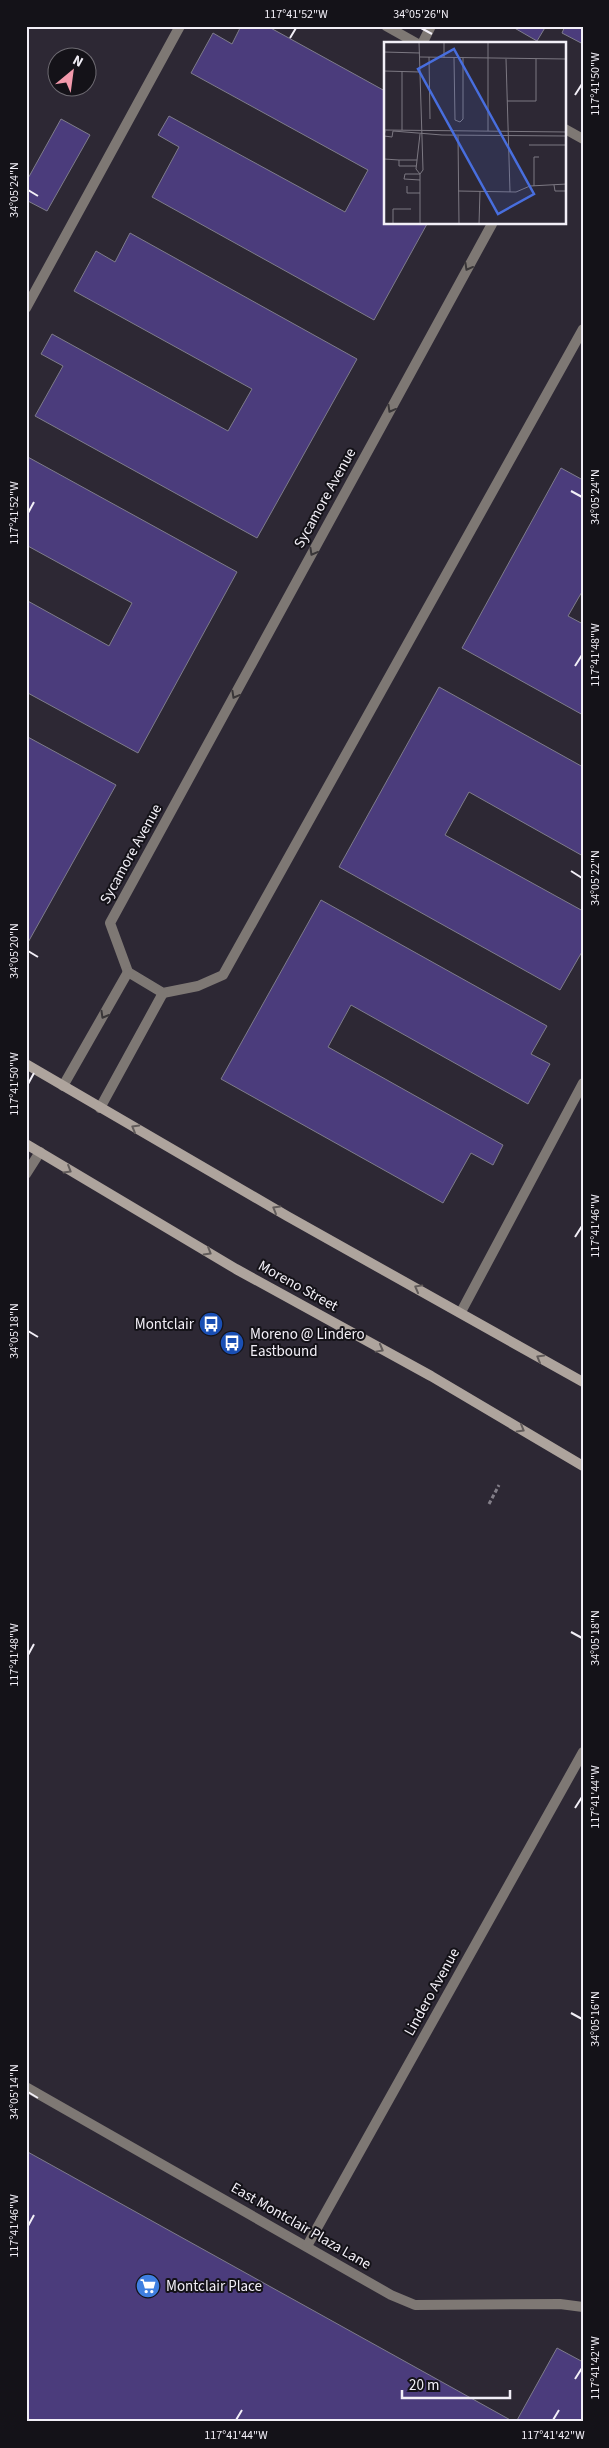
<svg xmlns="http://www.w3.org/2000/svg" width="609" height="2448" font-family="'Source Sans 3',sans-serif">
  <style>
    .building { fill: #4b3c7c; stroke: #7e7c8b }
    .lines { fill: none; stroke-linecap: round; stroke-linejoin: round }
    .path { stroke: #827e88; stroke-width: 3; stroke-dasharray: 4 2.5; stroke-linecap: butt }
    .lane { stroke: #7e7874; stroke-width: 10 }
    .street { stroke: #7e7874; stroke-width: 10 }
    .secondary { stroke: #aea49d; stroke-width: 10 }
    .oneway { stroke: #393638 }
    .oneway2 { stroke: #615b5a }
    .ticks { fill: none; stroke: #f2eff7; stroke-width: 2 }
    .labels { text-anchor: middle; dominant-baseline: central; stroke-width: 4; stroke-linejoin: round; paint-order: stroke }
    .street-label { font-size: 15px; fill: #f2eff7; stroke: #141218 }
    .poi-label { font-size: 15px; fill: #f2eff7; stroke: #141218; text-anchor: start }
    .inset-road { fill: none; stroke: #7c7882; stroke-width: 1 }
    .view { fill: #486ede; fill-opacity: 0.15; stroke: #486ede; stroke-width: 2.5 }
    .inset-edge { fill: none; stroke: #f2eff7; stroke-width: 2.5 }
    .neatline { fill: none; stroke: #f2eff7; stroke-width: 2 }
    .ticks-label { font-size: 12px; text-anchor: middle; fill: #f2eff7 }
  </style>
  <rect width="100%" height="100%" fill="#2d2834"/>
  <g class="building">
    <polygon points="241,26 267,26 385,91 385,224 427,224 374,320 152,197 179,147 158,135 169,116 345,212 368,170 191,73 213,33 232,44"/>
    <polygon points="511,26 546,26 537,41"/>
    <polygon points="565,26 583,26 583,44 562,33"/>
    <polygon points="61,119 90,135 47,211 26,200 26,182"/>
    <polygon points="130,233 357,359 257,538 35,416 63,366 41,354 52,334 228,431 252,389 74,291 96,251 115,262"/>
    <polygon points="26,456 237,572 138,753 26,692 26,600 109,646 132,603 26,545"/>
    <polygon points="561,468 583,480 583,590 568,616 583,624 583,715 462,648"/>
    <polygon points="439,687 583,767 583,856 469,792 445,835 583,911 583,950 560,990 339,867"/>
    <polygon points="26,736 116,785 26,946"/>
    <polygon points="321,900 547,1026 531,1054 550,1064 528,1104 351,1005 328,1047 503,1145 493,1165 471,1153 443,1203 221,1079"/>
    <polygon points="26,2151 514,2422 26,2422"/>
    <polygon points="557,2348 583,2362 583,2422 516,2422"/>
  </g>
  <g class="lines">
    <polyline class="path" points="489,1504 499,1485"/>
    <g class="lane">
      <polyline points="422,44 431,26"/>
      <polyline points="492,224 110,923 128,972 163,993 198,986 223,975 583,329"/>
      <polyline points="26,308 180,26"/>
      <polyline points="63,1086 128,972"/>
      <polyline points="100,1108 163,993"/>
      <polyline points="26,1174 40,1152"/>
      <polyline points="26,2087 391,2295 415,2305 560,2304 583,2307"/>
    </g>
    <g class="street">
      <polyline points="386,26 418,44"/>
      <polyline points="565,129 583,139"/>
      <polyline points="461,1312 583,1083"/>
      <polyline points="307,2246 583,1752"/>
    </g>
    <g class="secondary">
      <polyline points="26,1064 287,1216 583,1382"/>
      <polyline points="26,1144 236,1269 431,1376 583,1466"/>
    </g>
  </g>
  <defs><path id="oneway-chevron" d="M-2-3.5L2.5 0L-2 3.5" fill="none" stroke-width="1.6" stroke-linecap="round" stroke-linejoin="round" transform="scale(1.25)"/></defs>
  <g class="oneway">
    <use href="#oneway-chevron" transform="translate(468 267) rotate(119)"/>
    <use href="#oneway-chevron" transform="translate(391 409) rotate(119)"/>
    <use href="#oneway-chevron" transform="translate(313 552) rotate(119)"/>
    <use href="#oneway-chevron" transform="translate(235 695) rotate(119)"/>
    <use href="#oneway-chevron" transform="translate(104 1015) rotate(120)"/>
  </g>
  <g class="oneway2">
    <use href="#oneway-chevron" transform="translate(135 1128) rotate(-150)"/>
    <use href="#oneway-chevron" transform="translate(68 1170) rotate(31)"/>
    <use href="#oneway-chevron" transform="translate(276 1209) rotate(-150)"/>
    <use href="#oneway-chevron" transform="translate(208 1252) rotate(31)"/>
    <use href="#oneway-chevron" transform="translate(418 1288) rotate(-151)"/>
    <use href="#oneway-chevron" transform="translate(380 1349) rotate(29)"/>
    <use href="#oneway-chevron" transform="translate(540 1358) rotate(-150)"/>
    <use href="#oneway-chevron" transform="translate(521 1429) rotate(30)"/>
  </g>
  <path class="ticks" d="M421,28l11,6M290,38l6,-10M575,95l7,-11M28,190l10,6M571,491l11,6M28,513l6,-11M575,666l7,-11M571,871l11,7M28,951l10,6M28,1084l6,-11M575,1237l7,-11M28,1331l10,6M571,1632l11,6M28,1655l6,-11M575,1808l7,-11M571,2013l11,6M28,2092l10,6M28,2226l6,-11M575,2379l7,-11M236,2420l6,-10M553,2420l6,-10"/>
  <defs>
    <g id="bus-disc" transform="scale(1.25)"><circle r="9.5" fill="#1a4fb4" stroke="#141218"/><path d="M-5-6H5V4H4V6H2V4H-2V6H-4V4H-5ZM-3.5-4V0h7V-4ZM-3.5 1.2v1.5H-2V1.2ZM2 1.2v1.5H3.5V1.2Z" fill="#fff"/></g>
    <g id="supermarket-disc" transform="scale(1.25)"><circle r="9.5" fill="#3f7fe0" stroke="#141218"/><path d="M-6-5.5h2.5l.6 2H6L4.5 2H-2.5L-4.4-4H-6ZM-1.5 3.2a1.3 1.3 0 1 0 .1 0ZM3 3.2a1.3 1.3 0 1 0 .1 0Z" fill="#fff"/></g>
  </defs>
  <g fill-rule="evenodd">
    <use href="#bus-disc" x="211" y="1324"/>
    <use href="#bus-disc" x="232" y="1343"/>
    <use href="#supermarket-disc" x="148" y="2286"/>
  </g>
  <g class="labels">
    <g class="street-label">
      <text transform="translate(325 498) rotate(-61)">Sycamore Avenue</text>
      <text transform="translate(131 854) rotate(-61)">Sycamore Avenue</text>
      <text transform="translate(298 1286) rotate(29)">Moreno Street</text>
      <text transform="translate(432 1992) rotate(-61)">Lindero Avenue</text>
      <text transform="translate(301 2226) rotate(30)">East Montclair Plaza Lane</text>
    </g>
    <g class="poi-label">
      <text x="194" y="1324" text-anchor="end">Montclair</text>
      <text x="250" y="1334">Moreno @ Lindero<tspan x="250" dy="17">Eastbound</tspan></text>
      <text x="166" y="2286">Montclair Place</text>
    </g>
  </g>
  <g transform="translate(384 42)">
    <rect width="182" height="182" fill="#2d2834"/>
    <path class="inset-road" d="M35,0l4,128 -3,4v50M60,0v16M182,0v120M0,10l36,1M36,15l146,2M45,15l1,62M70,16l1,62 5,2 3,-3v-61M122,17l4,133M0,29l36,1M123,59h29v-42M0,88l183,2M18,88v-59M1,89l-1,5 8,1 1,-6M9,89l49,4 125,1M104,89v-89M36,92l-4,35 4,5M74,94l1,88M145,103h38M0,117l15,1M32,124h-17v-6h18M36,132h-15l-1,5 16,1M170,143l1,6h12M23,144v7h13M150,144v-29h5M74,149l58,1 14,-6 37,-2M9,182v-15h18M95,182l1,-33"/>
    <path class="view" d="M70,7l80,145 -36,20 -80,-145z"/>
    <rect width="182" height="182" class="inset-edge"/>
  </g>
  <rect width="609" height="2448" fill="none" stroke="#141218" stroke-width="55"/>
  <g transform="translate(72 72) rotate(29)"><circle r="24" fill="#141218" stroke="#6d6a71"/>
  <path d="M0-4L9 19L0 12L-9 19Z" fill="#f39aac"/>
  <text y="-8" font-size="14" font-weight="bold" text-anchor="middle" fill="#f2eff7">N</text>
  </g>
  <path d="M402 2390v8h108v-8" fill="none" stroke="#f2eff7" stroke-width="2.5"/>
  <text x="409" y="2390" font-size="15" fill="#f2eff7" stroke="#141218" stroke-width="4" paint-order="stroke">20 m</text>
  <rect x="28" y="28" width="554" height="2392" class="neatline"/>
  <g class="ticks-label">
    <text x="296" y="18">117°41'52"W</text>
    <text x="421" y="18">34°05'26"N</text>
    <text transform="translate(595 84) rotate(-90)" y="4">117°41'50"W</text>
    <text transform="translate(14 190) rotate(-90)" y="4">34°05'24"N</text>
    <text transform="translate(595 497) rotate(-90)" y="4">34°05'24"N</text>
    <text transform="translate(14 513) rotate(-90)" y="4">117°41'52"W</text>
    <text transform="translate(595 655) rotate(-90)" y="4">117°41'48"W</text>
    <text transform="translate(595 878) rotate(-90)" y="4">34°05'22"N</text>
    <text transform="translate(14 951) rotate(-90)" y="4">34°05'20"N</text>
    <text transform="translate(14 1084) rotate(-90)" y="4">117°41'50"W</text>
    <text transform="translate(595 1226) rotate(-90)" y="4">117°41'46"W</text>
    <text transform="translate(14 1331) rotate(-90)" y="4">34°05'18"N</text>
    <text transform="translate(595 1638) rotate(-90)" y="4">34°05'18"N</text>
    <text transform="translate(14 1655) rotate(-90)" y="4">117°41'48"W</text>
    <text transform="translate(595 1797) rotate(-90)" y="4">117°41'44"W</text>
    <text transform="translate(595 2019) rotate(-90)" y="4">34°05'16"N</text>
    <text transform="translate(14 2092) rotate(-90)" y="4">34°05'14"N</text>
    <text transform="translate(14 2226) rotate(-90)" y="4">117°41'46"W</text>
    <text transform="translate(595 2368) rotate(-90)" y="4">117°41'42"W</text>
    <text x="236" y="2439">117°41'44"W</text>
    <text x="553" y="2439">117°41'42"W</text>
  </g>
</svg>
